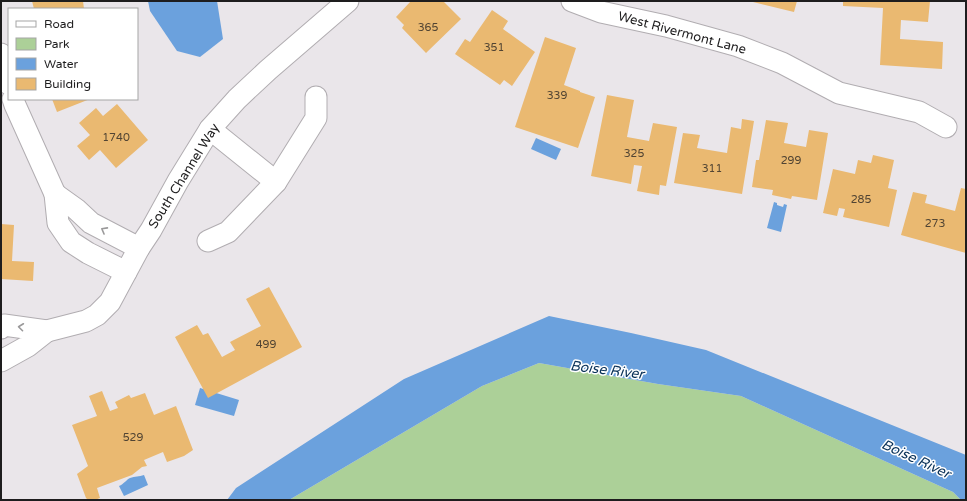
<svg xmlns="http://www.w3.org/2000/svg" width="967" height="501" font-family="'Varela Round',sans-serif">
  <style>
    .green { fill: #acd098 }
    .water { fill: #6ba1dd }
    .building { fill: #eab971 }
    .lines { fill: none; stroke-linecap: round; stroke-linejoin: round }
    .minor-casing { stroke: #b1adb1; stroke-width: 23 }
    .minor { stroke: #fff; stroke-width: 21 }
    .oneway { stroke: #9a999a }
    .labels { text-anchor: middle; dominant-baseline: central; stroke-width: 3; stroke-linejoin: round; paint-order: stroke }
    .number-label { font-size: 11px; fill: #514433 }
    .street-label { font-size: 13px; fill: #1e1d1e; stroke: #fff }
    .water-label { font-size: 14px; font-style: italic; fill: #093158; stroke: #fff }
  </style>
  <rect width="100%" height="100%" fill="#eae6ea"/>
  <polygon class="green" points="539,363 658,384 741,396 953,492 961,500 289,500 482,386"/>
  <g class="water">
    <polygon points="148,1 217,1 223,39 200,57 177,51 150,11"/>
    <polygon points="536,138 561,149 556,160 531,149"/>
    <polygon points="774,202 777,203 777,205 783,207 784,204 787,205 781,232 767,228"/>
    <polygon points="549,316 631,333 706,350 966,455 966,500 961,500 953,492 741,396 658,384 539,363 482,386 289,500 227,500 236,488 404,379"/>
    <polygon points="200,388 239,400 234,416 195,405"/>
    <path d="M144,475l4,10 -24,11 -5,-10c5,-2 7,-6 11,-8 5,-2 9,-1 14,-3z"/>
  </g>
  <g class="building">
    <polygon points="32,1 83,1 84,9 34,9"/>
    <polygon points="411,1 443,1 461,19 426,53 402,28 404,25 396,17"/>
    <polygon points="749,1 797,1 794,12"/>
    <polygon points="843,1 930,1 928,22 901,20 900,39 943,42 942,69 880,65 883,8 843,6"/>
    <polygon points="492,10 508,21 503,29 535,52 512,86 504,80 500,85 455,54 465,39 470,42"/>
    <polygon points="545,37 576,48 564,85 580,91 580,92 595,97 578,148 515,127"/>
    <polygon points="607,95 634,100 627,137 649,141 653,123 677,127 666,186 660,185 659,195 637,191 642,166 634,165 631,184 591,176"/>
    <polygon points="52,99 90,99 57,112"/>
    <polygon points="117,104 148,140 116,168 100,150 89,160 77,146 90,135 79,123 96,108 103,116"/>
    <polygon points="742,119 754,121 742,194 674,183 683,133 700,135 697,148 727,153 731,127 741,129"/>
    <polygon points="766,120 788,123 784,143 806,147 809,130 828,133 817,200 792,196 791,199 772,195 773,190 752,187 756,160 759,160"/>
    <polygon points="873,155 894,160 888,188 897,190 889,227 843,217 845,209 839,208 837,216 823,213 833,169 855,174 858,160 871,163"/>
    <polygon points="961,188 966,189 966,253 901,235 913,192 927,195 925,203 955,211"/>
    <polygon points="1,224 14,225 12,261 34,262 33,281 1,279"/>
    <polygon points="269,287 302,347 208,398 175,337 197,325 203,335 208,333 222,357 235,350 230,342 261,326 246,299"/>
    <polygon points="102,391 110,411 118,408 115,402 129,395 131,398 145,393 154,415 176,406 193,450 184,456 167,462 163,452 144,460 147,466 142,467 132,475 97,488 100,498 95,500 88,500 86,498 77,474 88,466 72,425 97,416 89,396"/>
  </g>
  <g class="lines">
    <g class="minor-casing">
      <g id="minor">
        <polyline points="572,1 601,12 666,26 738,46 782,63 839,93 919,112 946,127"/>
        <polyline points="1,54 2,59 9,84"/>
        <polyline points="13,99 15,105 55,194"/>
        <polyline points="210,129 276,182"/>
        <polyline points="208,241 228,232 276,182 316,118 316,97"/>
        <polyline points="126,272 88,253 71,242 58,223 55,194 76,209 91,223 139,248"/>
        <polyline points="1,328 4,325 47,331 28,346 1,361"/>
        <polyline points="47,331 86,321 97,315 110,302 139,248 151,230 178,181 210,129 237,99 268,70 348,1"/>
      </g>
    </g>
    <use href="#minor" class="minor"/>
  </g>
  <defs><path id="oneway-chevron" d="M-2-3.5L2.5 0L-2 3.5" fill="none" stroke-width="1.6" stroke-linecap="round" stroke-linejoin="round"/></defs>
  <g class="oneway">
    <use href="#oneway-chevron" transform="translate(104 230) rotate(-151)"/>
    <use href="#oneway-chevron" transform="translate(21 327) rotate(-173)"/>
  </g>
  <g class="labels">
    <g class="number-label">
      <text x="428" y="27">365</text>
      <text x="494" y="47">351</text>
      <text x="557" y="95">339</text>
      <text x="116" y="137">1740</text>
      <text x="634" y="153">325</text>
      <text x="791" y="160">299</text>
      <text x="712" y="168">311</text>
      <text x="861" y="199">285</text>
      <text x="935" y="223">273</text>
      <text x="266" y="344">499</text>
      <text x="133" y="437">529</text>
    </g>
    <g class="street-label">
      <text transform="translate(682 33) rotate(15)">West Rivermont Lane</text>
      <text transform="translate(184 176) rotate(-58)">South Channel Way</text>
    </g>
    <g class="water-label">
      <text transform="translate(607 370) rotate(7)">Boise River</text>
      <text transform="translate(916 459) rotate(25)">Boise River</text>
    </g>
  </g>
  <rect width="967" height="501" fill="none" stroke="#1e1d1e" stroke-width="4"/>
  <rect x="8" y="8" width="130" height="92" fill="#ffffff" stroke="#a5a5a5"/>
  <rect x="16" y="21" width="20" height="6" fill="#ffffff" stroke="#a5a5a5"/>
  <text x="44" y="28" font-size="12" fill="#1e1d1e">Road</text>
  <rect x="16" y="38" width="20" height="12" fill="#acd098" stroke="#a5a5a5"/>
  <text x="44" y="48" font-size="12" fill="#1e1d1e">Park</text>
  <rect x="16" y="58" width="20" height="12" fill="#6ba1dd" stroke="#a5a5a5"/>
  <text x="44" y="68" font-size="12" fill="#1e1d1e">Water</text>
  <rect x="16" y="78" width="20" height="12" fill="#eab971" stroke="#a5a5a5"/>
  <text x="44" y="88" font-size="12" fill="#1e1d1e">Building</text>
</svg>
